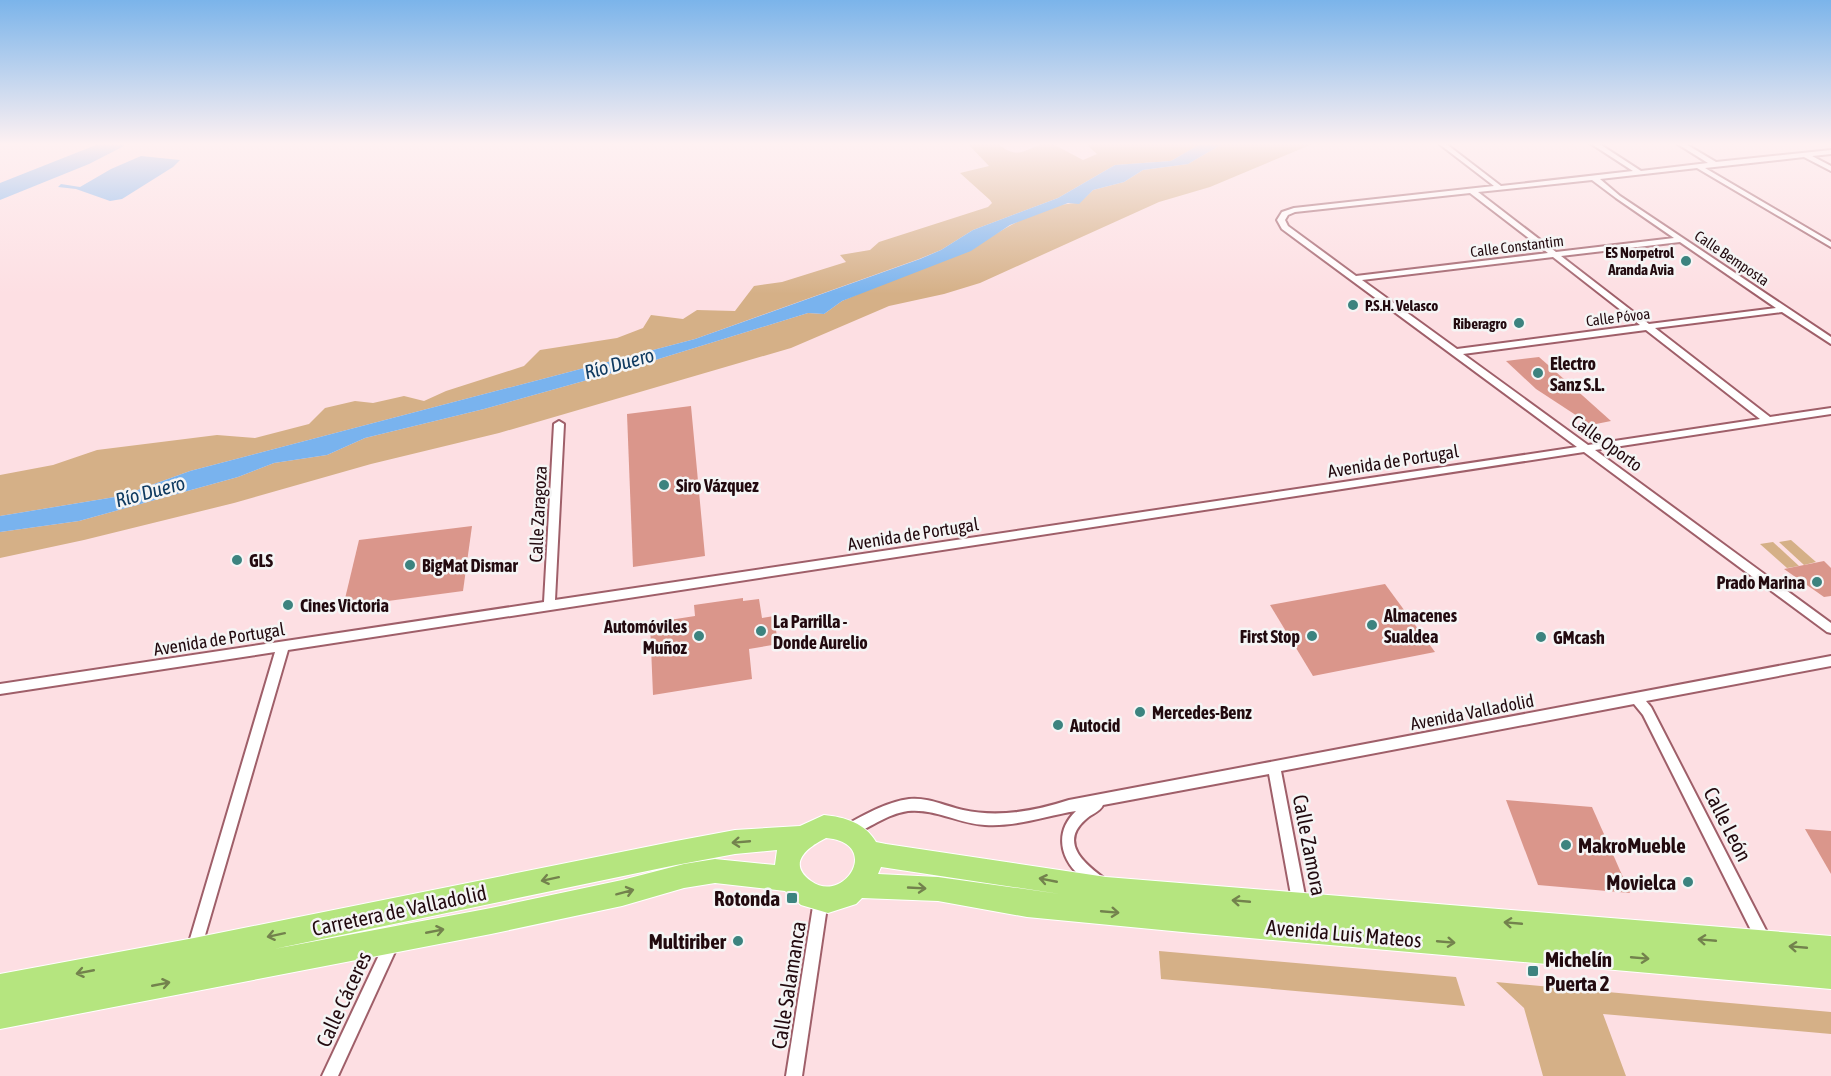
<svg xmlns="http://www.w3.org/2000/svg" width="1831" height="1076" font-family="'Asap Condensed',sans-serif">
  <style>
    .green { fill: #d5b087 }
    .water { fill: #79b3ee }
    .building { fill: #da968b }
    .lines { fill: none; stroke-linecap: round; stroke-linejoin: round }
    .street-casing { stroke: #9f5f69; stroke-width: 4 }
    .highway-casing { stroke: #fff; stroke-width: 2 }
    .street { fill: #fff; fill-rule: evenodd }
    .highway { fill: #b5e57f; fill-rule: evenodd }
    .oneway { stroke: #73824d }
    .poi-dot { fill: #3c837f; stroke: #f5f5f5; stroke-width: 2 }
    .labels { text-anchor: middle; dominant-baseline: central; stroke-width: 5; stroke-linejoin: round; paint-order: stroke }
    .far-street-label { font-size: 15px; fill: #220a0f; stroke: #f5f5f5 }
    .far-poi-label { font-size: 15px; font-weight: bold; fill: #220a0f; stroke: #f5f5f5; text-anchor: end }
    .poi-label { font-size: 18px; font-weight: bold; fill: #220a0f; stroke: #f5f5f5; text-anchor: start }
    .street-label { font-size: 18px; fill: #220a0f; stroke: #f5f5f5 }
    .water-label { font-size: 20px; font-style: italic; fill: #0f3a60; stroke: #f5f5f5 }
    .near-street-label { font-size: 21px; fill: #220a0f; stroke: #f5f5f5 }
    .near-poi-label { font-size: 21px; font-weight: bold; fill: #220a0f; stroke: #f5f5f5; text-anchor: end }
  </style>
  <rect width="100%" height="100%" fill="#fddfe3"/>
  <g class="green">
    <path d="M967,143h30c24,21 30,1 54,0l32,17 14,-6 -9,-8 6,-3h108l-31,18 -56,4 -57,33 -85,32 -32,20 -22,9 -224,80 -505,132 -69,25 -121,20v-41l53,-10 44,-15 120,-15 38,3 54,-14 16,-16 30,-7 18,2 31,-7 20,5 22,-10 78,-25 16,-16 77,-12 26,-10 8,-13 32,4 14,-9 38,1 19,-25 28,-4 64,-20 -6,-7 30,-5 9,-8 109,-35 4,-4 -2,-3 -30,-27 29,-7z"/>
    <path d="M1224,143h91l-105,44 -51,15 -179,81 -36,11 -55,12 -98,42 -292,85 -128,31 -137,39 -150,37 -84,18v-26l79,-11 159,-44 36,-14 53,-8 38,-17 119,-29 139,-39 185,-57 16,1 18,-13 149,-64c21,-14 63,-35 88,-34l14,-13 31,-8 19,-12 45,-6z"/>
    <polygon points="1791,540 1816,562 1804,565 1779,542"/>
    <polygon points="1773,542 1799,566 1787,568 1760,544"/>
    <polygon points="1159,951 1456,977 1465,1006 1161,979"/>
    <polygon points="1496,982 1831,1012 1831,1034 1603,1014 1626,1076 1543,1076 1524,1008"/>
  </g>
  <g class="water">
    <polygon points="101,143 122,143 124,146 89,164 0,200 0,183"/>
    <polygon points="1202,143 1224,143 1188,164 1143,170 1124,182 1093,190 1079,204 1068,203 1010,225 971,251 842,301 824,314 808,313 623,370 484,409 365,438 327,455 274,463 238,477 79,521 0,532 0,516 121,496 190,471 695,339 920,259 941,250 973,230 1058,198 1115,165 1171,161"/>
    <polygon points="141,156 180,160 173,167 122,199 110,201 76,189 58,187 61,184 80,187 111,169"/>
  </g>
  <g class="building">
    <polygon points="1539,357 1573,387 1611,421 1591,425 1536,389 1506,361"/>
    <polygon points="691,406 705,556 633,567 627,414"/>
    <polygon points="472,526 463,591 343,607 359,540"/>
    <polygon points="1824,561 1831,568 1831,596 1824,597 1784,569"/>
    <polygon points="1385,584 1435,652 1313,676 1270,605"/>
    <polygon points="743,598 743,601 759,599 762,618 774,616 778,644 749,649 752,679 653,695 650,623 695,616 694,605"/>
    <polygon points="1506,800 1592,807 1630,893 1538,885"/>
    <polygon points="1805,829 1831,831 1831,874"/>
  </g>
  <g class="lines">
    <g class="street-casing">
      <g id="street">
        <path d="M1438,143h7l56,43 132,-15 -43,-28h8l43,28 67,-8 -32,-20h8l32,19 115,-12v4l-19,2 19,10v5l-27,-14 -99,11 126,74v5l-134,-79 -97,11 20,17 211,141v7l-49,-32 -127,16 115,89 61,-9v6l-236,36 236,173v10l-4,-1 -243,-180 -1296,198 -87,299 -2,5 -5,2 -5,-2 -2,-5 88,-297 -275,42v-10l544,-82 10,-178 5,-3 5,3 -9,176 1022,-153 -295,-218 -5,-9 5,-8 12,-4 200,-22zM1592,180l24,18 58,40 -118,14 -78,-60zM1470,193l78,60 -192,23 -68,-50 -3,-6 3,-5 7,-3zM1680,242l96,66 -127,16 -88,-68zM1553,257l87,68 -183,24 -95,-69zM1646,330l114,89 -172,26 -125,-91z"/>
        <path d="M1831,656v10l-185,35 5,6 119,231 2,5 -2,5 -5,2 -5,-2 -117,-233 -9,-11 -353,67 26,135 -2,5 -5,2 -5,-2 -2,-5 -24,-132 -166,31c-3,7 -12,9 -18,15 -26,23 0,44 19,58l2,5 -2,5 -5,2c-7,-3 -13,-9 -19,-14 -21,-19 -25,-45 -4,-65 -31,5 -59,16 -91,14 -25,-1 -51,-17 -77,-14 -22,3 -39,18 -59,25l-5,-2 -2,-4 2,-4c20,-11 42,-24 65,-27 19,-2 36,7 54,11 36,8 72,1 106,-10z"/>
        <polygon points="821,893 826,895 828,900 802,1076 786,1076 814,900 816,895"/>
        <polygon points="392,936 397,938 399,943 338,1076 322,1076 387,938"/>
      </g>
    </g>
    <g class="highway-casing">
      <path id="highway" d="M824,815c21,2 41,8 52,27l10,2 220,33 725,59v53l-638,-56 -166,-16 -89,-16 -76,-3 -6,6 -28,9 -27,-8 -16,-14 -70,-8 -31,5 -62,18 -131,28 -491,95v-55l194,-36 482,-97 59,-11 65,-4zM826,838c57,5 18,67 -15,43 -25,-18 -3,-34 15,-43zM777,850l-2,15 -60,-6 -31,5 -62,16 -131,28 -217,41 402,-84 59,-11zM881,867l179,27 -122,-17 -60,-3z"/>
    </g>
    <use href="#street" class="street"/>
    <use href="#highway" class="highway"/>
  </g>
  <defs><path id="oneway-shaft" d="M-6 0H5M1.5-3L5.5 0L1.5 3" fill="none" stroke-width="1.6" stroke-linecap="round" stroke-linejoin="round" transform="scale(1.5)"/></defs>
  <g class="oneway">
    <use href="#oneway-shaft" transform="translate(741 842) rotate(175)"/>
    <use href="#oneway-shaft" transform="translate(550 879) rotate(168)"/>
    <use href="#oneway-shaft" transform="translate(1048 880) rotate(-169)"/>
    <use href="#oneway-shaft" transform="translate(917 888) rotate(3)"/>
    <use href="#oneway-shaft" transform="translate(625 892) rotate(-15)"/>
    <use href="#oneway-shaft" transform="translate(1241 901) rotate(-175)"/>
    <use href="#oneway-shaft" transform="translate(1110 912) rotate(5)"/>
    <use href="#oneway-shaft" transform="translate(1513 923) rotate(-175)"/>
    <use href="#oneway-shaft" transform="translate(435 931) rotate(-11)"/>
    <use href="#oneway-shaft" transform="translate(276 935) rotate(168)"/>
    <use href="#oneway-shaft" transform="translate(1707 940) rotate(-175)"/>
    <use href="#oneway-shaft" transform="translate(1446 942) rotate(5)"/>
    <use href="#oneway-shaft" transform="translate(1798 947) rotate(-175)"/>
    <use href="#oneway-shaft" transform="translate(1640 958) rotate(5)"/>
    <use href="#oneway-shaft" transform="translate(85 972) rotate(169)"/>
    <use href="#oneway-shaft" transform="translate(161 984) rotate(-11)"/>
  </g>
  <linearGradient id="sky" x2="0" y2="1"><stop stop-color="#7bb4ea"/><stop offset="0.49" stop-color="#fef1f2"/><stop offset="1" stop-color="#fef1f2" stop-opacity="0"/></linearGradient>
  <rect width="1831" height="294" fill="url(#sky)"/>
  <g class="poi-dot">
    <circle cx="1686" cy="261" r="6"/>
    <circle cx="1353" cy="305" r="6"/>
    <circle cx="1519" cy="323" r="6"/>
    <circle cx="1538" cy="373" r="6"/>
    <circle cx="664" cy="485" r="6"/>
    <circle cx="237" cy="560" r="6"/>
    <circle cx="410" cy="565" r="6"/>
    <circle cx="1817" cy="582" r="6"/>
    <circle cx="288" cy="605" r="6"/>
    <circle cx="1372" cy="625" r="6"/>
    <circle cx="761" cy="631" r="6"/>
    <circle cx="699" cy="636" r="6"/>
    <circle cx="1312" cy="636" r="6"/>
    <circle cx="1541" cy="637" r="6"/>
    <circle cx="1140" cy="712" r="6"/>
    <circle cx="1058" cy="725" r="6"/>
    <circle cx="1566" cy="845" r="6"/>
    <circle cx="1688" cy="882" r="6"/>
    <rect x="786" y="892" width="12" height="12" rx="3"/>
    <circle cx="738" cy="941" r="6"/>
    <rect x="1527" y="965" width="12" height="12" rx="3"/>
  </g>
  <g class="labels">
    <g class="far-street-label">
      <text transform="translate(1517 246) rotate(-7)">Calle Constantim</text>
      <text transform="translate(1732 258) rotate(34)">Calle Bemposta</text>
      <text transform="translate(1618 317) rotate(-7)">Calle Póvoa</text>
    </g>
    <g class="far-poi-label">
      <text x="1674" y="252">ES Norpetrol<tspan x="1674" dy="17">Aranda Avia</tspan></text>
      <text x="1365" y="305" text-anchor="start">P.S.H. Velasco</text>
      <text x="1507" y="323">Riberagro</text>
    </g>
    <g class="poi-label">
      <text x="1550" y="363">Electro<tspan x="1550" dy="21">Sanz S.L.</tspan></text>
      <text x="676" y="485">Siro Vázquez</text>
      <text x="249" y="560">GLS</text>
      <text x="422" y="565">BigMat Dismar</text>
      <text x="1805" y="582" text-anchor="end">Prado Marina</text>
      <text x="300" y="605">Cines Victoria</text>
      <text x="1384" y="615">Almacenes<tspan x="1384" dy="21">Sualdea</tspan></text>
      <text x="773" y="621">La Parrilla -<tspan x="773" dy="21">Donde Aurelio</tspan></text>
      <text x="687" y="626" text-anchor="end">Automóviles<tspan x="687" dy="21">Muñoz</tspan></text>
      <text x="1300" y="636" text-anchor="end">First Stop</text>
      <text x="1553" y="637">GMcash</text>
      <text x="1152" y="712">Mercedes-Benz</text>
      <text x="1070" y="725">Autocid</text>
    </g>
    <g class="street-label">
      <text transform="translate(1607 443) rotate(36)">Calle Oporto</text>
      <text transform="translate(1393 461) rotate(-9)">Avenida de Portugal</text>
      <text transform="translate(538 514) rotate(-87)">Calle Zaragoza</text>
      <text transform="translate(913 534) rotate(-9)">Avenida de Portugal</text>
      <text transform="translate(219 639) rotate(-9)">Avenida de Portugal</text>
      <text transform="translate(1472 712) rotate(-11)">Avenida Valladolid</text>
    </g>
    <g class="water-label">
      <text transform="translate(619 363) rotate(-15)">Río Duero</text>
      <text transform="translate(150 491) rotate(-15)">Río Duero</text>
    </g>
    <g class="near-street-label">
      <text transform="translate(1728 824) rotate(63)">Calle León</text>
      <text transform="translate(1310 845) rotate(79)">Calle Zamora</text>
      <text transform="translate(399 910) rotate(-12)">Carretera de Valladolid</text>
      <text transform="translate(1344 933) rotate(5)">Avenida Luis Mateos</text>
      <text transform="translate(788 985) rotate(-81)">Calle Salamanca</text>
      <text transform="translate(343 999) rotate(-65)">Calle Cáceres</text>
    </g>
    <g class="near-poi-label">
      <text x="1578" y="845" text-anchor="start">MakroMueble</text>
      <text x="1676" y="882">Movielca</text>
      <text x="780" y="898">Rotonda</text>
      <text x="726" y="941">Multiriber</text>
      <text x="1545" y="959" text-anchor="start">Michelín<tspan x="1545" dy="24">Puerta 2</tspan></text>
    </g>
  </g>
</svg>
